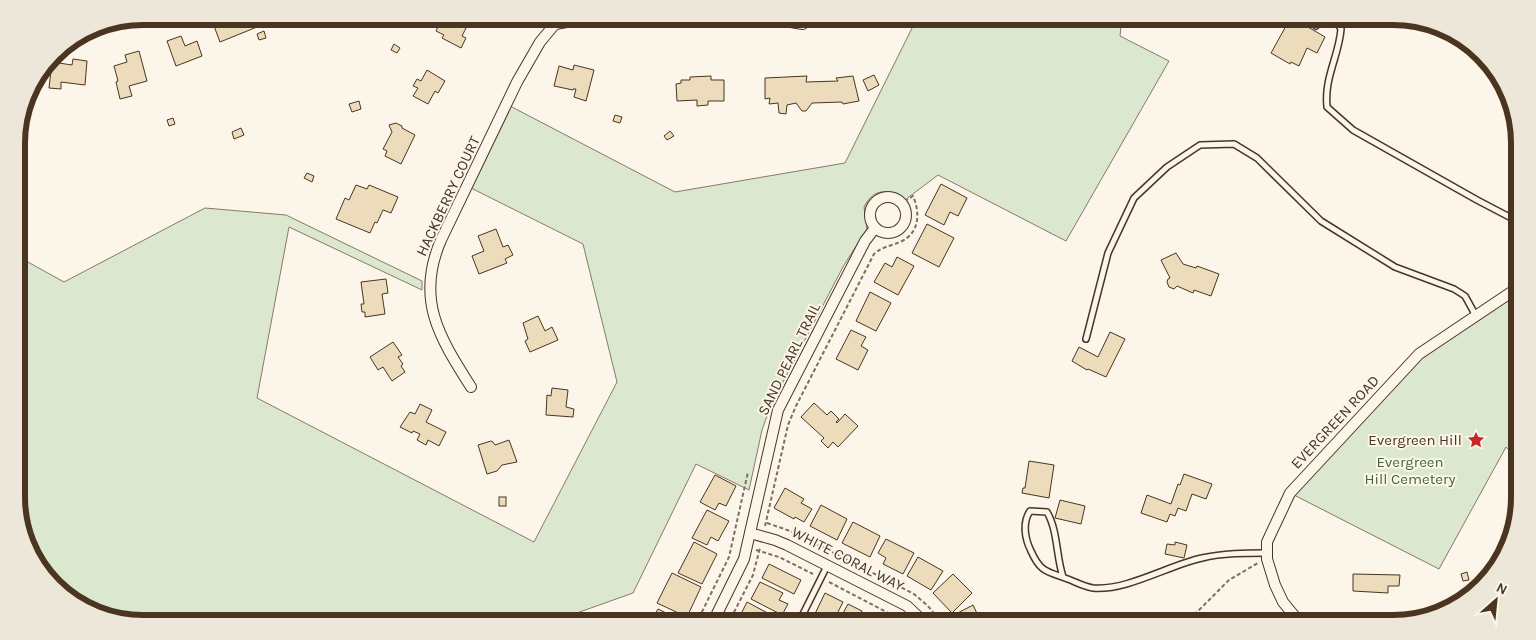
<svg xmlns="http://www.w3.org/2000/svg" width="1536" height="640" font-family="Karla,sans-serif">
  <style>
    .green { fill: #dce7d0; stroke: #887966 }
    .building { fill: #ecdcbc; stroke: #4a3520 }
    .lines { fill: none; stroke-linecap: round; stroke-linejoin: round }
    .service-casing { stroke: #4a3520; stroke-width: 8 }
    .minor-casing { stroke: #4a3520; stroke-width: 12 }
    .path { stroke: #7f6f5c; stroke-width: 2; stroke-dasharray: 4 2.5; stroke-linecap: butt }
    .service { stroke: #fbf6e9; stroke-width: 5 }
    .minor { stroke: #fbf6e9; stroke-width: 10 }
    .labels { text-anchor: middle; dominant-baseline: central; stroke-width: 4; stroke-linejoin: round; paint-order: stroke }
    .street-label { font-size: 15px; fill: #4a3520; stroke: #fbf6e9 }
    .poi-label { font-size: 15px; fill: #4a3520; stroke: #fbf6e9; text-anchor: end }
    .park-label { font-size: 15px; fill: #436837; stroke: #fbf6e9 }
    .rim { fill: none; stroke: #4a3520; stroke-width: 6 }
  </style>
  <rect width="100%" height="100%" fill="#fbf6e9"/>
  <g class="green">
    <path d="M918,16h204l-2,20 49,25 -103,180 -128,-66 -33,25c-16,-11 -31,-13 -41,7l3,22 -23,36 -73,140 -9,25 -13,60 -53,-26 -63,129 -59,21 -5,10h-426l-48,-10 -52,-40 -26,-60v-258l47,26 141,-74 81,7 136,66v9l-133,-63 -32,171 277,144 83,-160 -34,-138 -112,-56 39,-82 165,86 170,-29z"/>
    <polygon points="1519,287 1520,462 1506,447 1439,569 1290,493 1419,354"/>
  </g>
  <g class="building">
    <polygon points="228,16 252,16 257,27 220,42 214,26 224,22 223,18"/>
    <polygon points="268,16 292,16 272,25"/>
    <polygon points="443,16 463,16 470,20 462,36 466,38 461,48 442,38 444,35 436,31"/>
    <polygon points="1291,17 1325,37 1317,53 1307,48 1299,66 1291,62 1290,64 1271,53"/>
    <polygon points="264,31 266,38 259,40 257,34"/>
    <polygon points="181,36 185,46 197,41 202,56 176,66 167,41"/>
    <polygon points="394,44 400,48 397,53 391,50"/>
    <polygon points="139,51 147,81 129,86 132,96 120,99 116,82 118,81 114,66 127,62 125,55"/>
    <polygon points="73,59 87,61 85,85 61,82 61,89 49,88 52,62 72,65"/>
    <polygon points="574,65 594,70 586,101 574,97 576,89 573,89 573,90 554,86 559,66 573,70"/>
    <polygon points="427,70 445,81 438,93 435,91 428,104 413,96 418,88 413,86 417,79 421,81"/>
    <polygon points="874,75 879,85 868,91 863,80"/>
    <polygon points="711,76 711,80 724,80 724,101 708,101 708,105 697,106 697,100 677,101 676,84 681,83 681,80 690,80 690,77"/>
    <polygon points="807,76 806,82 838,81 836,78 853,76 859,101 843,104 842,102 812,103 806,111 802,111 796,103 787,105 786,114 779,113 778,103 769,104 770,98 765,99 765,78"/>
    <polygon points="359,101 361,109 352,112 349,104"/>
    <polygon points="615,115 622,117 620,123 613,121"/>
    <polygon points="173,118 175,124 169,126 167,120"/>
    <polygon points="396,123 402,126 402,128 415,135 401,164 385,156 387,151 383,149 392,132 389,125"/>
    <polygon points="241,128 244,135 234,139 232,132"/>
    <polygon points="670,131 674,136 667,140 664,136"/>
    <polygon points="307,173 314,176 312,182 304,178"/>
    <polygon points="941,184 967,198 958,216 950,212 944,225 925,215"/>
    <polygon points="356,185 367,189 369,185 398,197 391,213 383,210 377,223 375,222 370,233 336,219 345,198 349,200"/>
    <polygon points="927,224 954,238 939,267 912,253"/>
    <polygon points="496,229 503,247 508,245 513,255 505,259 507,263 479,274 472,256 484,251 478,236"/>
    <polygon points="1176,253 1183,264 1196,268 1197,266 1219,274 1211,296 1194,290 1193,293 1177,286 1174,289 1169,287 1167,282 1168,279 1170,278 1161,260"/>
    <polygon points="897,257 914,266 898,295 874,282 885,263 892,267"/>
    <polygon points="386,279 388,293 382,294 385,314 365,317 365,312 362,312 361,304 364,304 361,282"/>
    <polygon points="870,292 891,303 876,331 856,321"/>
    <polygon points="538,316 545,331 552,327 558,340 530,352 525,341 528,339 523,323"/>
    <polygon points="851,330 866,337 861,346 868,350 858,370 836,359"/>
    <polygon points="1110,332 1125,339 1106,377 1088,369 1087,370 1072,361 1079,347 1098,357"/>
    <polygon points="393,342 402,355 398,357 403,364 401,366 405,372 392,381 383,367 378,370 370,357"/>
    <polygon points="552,388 568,390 566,407 574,409 573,417 546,415 547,395 551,396"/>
    <polygon points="814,403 827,415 831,411 839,419 836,422 837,423 845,414 858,426 838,447 833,442 828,448 821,441 824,438 801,417"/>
    <polygon points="420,404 432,410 426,422 446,432 439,446 428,440 426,445 417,440 420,434 413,431 412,433 400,427 410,412 415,414"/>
    <polygon points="509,440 517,462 502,465 497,471 487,474 478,445 491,441 493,442 495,445"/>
    <polygon points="1029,461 1054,465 1049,498 1022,493 1023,488 1025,488"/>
    <polygon points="1184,474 1212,484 1206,499 1192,494 1186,511 1178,508 1175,516 1170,514 1167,522 1141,513 1147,495 1171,504 1178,484 1180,485"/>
    <polygon points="715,475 736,486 726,506 719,503 715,510 700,502"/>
    <polygon points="785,488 804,499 801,503 812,509 804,522 795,517 794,519 774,508"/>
    <rect x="499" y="497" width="7" height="9"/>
    <polygon points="1060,500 1085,506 1081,524 1055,518"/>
    <polygon points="821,505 847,519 837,540 810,526"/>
    <polygon points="707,510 729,521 718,541 711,537 707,545 692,538"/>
    <polygon points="853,522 880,536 870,557 842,543"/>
    <polygon points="886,539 914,553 903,574 883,564 886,558 878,553"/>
    <polygon points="694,542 717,554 702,584 678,573"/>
    <polygon points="1175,542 1187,545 1184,558 1165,554 1167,544 1175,545"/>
    <polygon points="918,557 943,571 931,590 907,576"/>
    <polygon points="769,564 801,580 794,594 762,578"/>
    <polygon points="1467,572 1469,580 1463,581 1461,574"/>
    <polygon points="672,573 701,587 687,617 657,603"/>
    <polygon points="953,574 972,593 952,613 933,593"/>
    <polygon points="1353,574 1400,575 1399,586 1388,586 1388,593 1353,591"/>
    <polygon points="760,582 783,593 779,600 788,604 782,615 751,599"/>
    <polygon points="825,593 843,602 832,624 810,624"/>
    <polygon points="747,602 788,624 745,624 738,620"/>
    <polygon points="848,604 862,611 856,624 837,624"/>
    <polygon points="973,605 982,624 956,624 952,616"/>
    <polygon points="658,609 684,622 683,624 650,624"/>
    <polygon points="865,615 877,621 876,624 860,624"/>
  </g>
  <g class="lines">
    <g class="service-casing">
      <g id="service">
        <path d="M1331,16l4,3 6,10c-2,27 -17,48 -14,78l26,23 124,70 42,22"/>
        <polyline points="1316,26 1322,16"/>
        <polyline points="1086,339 1108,253 1134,198 1167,167 1200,145 1234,144 1257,158 1321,221 1395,267 1454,289 1465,296 1476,316"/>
        <path d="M1063,577c-7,-21 -5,-46 -16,-65l-17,-1c-8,12 -5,28 1,40 9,20 14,20 34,27 9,3 19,9 28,10 34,3 76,-23 109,-30 21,-5 44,-5 65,-5"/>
        <polyline points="798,624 827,566"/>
      </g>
    </g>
    <g class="minor-casing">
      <g id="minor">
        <polyline points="534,16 555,24 602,16"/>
        <polyline points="754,16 803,24"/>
        <circle cx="888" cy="215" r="18"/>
        <path d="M471,387c-31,-49 -56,-87 -30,-147l76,-158 23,-40 15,-18"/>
        <polyline points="750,533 775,540 787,545 907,606 926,624"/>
        <polyline points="712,624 744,559 778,410 865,241 875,228"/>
        <polyline points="1301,624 1283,602 1275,585 1267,559 1267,542 1290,493 1419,354 1519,287"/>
      </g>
    </g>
    <g class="path">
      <polyline points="767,523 793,532 914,594 928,606 943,624"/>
      <path d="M765,526l23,-101 8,-19 78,-152c9,-8 18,-8 28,-13 18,-9 18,-29 11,-45l-12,8"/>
      <polyline points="756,550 779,557 813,574"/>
      <polyline points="829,582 898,618 906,624"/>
      <polyline points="696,624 729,557 748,472"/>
      <polyline points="728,624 753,575 760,548"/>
      <polyline points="1185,624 1229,580 1258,563"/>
    </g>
    <use href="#service" class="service"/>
    <use href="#minor" class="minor"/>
  </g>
  <defs>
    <g id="sight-bare" transform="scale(1.35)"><path d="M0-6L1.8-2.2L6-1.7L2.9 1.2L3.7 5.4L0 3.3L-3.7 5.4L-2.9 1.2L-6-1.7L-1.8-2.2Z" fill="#c62828" stroke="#fbf6e9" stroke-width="2.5" paint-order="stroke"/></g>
  </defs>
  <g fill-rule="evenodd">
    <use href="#sight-bare" x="1476" y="440"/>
  </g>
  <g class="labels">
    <g class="street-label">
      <text transform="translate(448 196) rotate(-65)">HACKBERRY COURT</text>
      <text transform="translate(789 359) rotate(-64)">SAND PEARL TRAIL</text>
      <text transform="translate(1335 422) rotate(-47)">EVERGREEN ROAD</text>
      <text transform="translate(848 559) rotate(27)">WHITE CORAL WAY</text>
    </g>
    <g class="poi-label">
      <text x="1462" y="440">Evergreen Hill</text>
    </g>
    <g class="park-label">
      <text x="1410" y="462">Evergreen<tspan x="1410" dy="17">Hill Cemetery</tspan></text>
    </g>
  </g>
  <path d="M0 0H1536V640H0ZM143 25H1393A118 118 0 0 1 1511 143V497A118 118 0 0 1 1393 615H143A118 118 0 0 1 25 497V143A118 118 0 0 1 143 25Z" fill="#ede7d9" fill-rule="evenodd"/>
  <path class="rim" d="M143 25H1393A118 118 0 0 1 1511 143V497A118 118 0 0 1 1393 615H143A118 118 0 0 1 25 497V143A118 118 0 0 1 143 25Z"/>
  <g transform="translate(1496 600) rotate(27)" stroke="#fbf6e9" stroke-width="4" paint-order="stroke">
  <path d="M0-4L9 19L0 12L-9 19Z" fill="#4a3520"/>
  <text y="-8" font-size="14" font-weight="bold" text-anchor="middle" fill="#4a3520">N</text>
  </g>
</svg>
